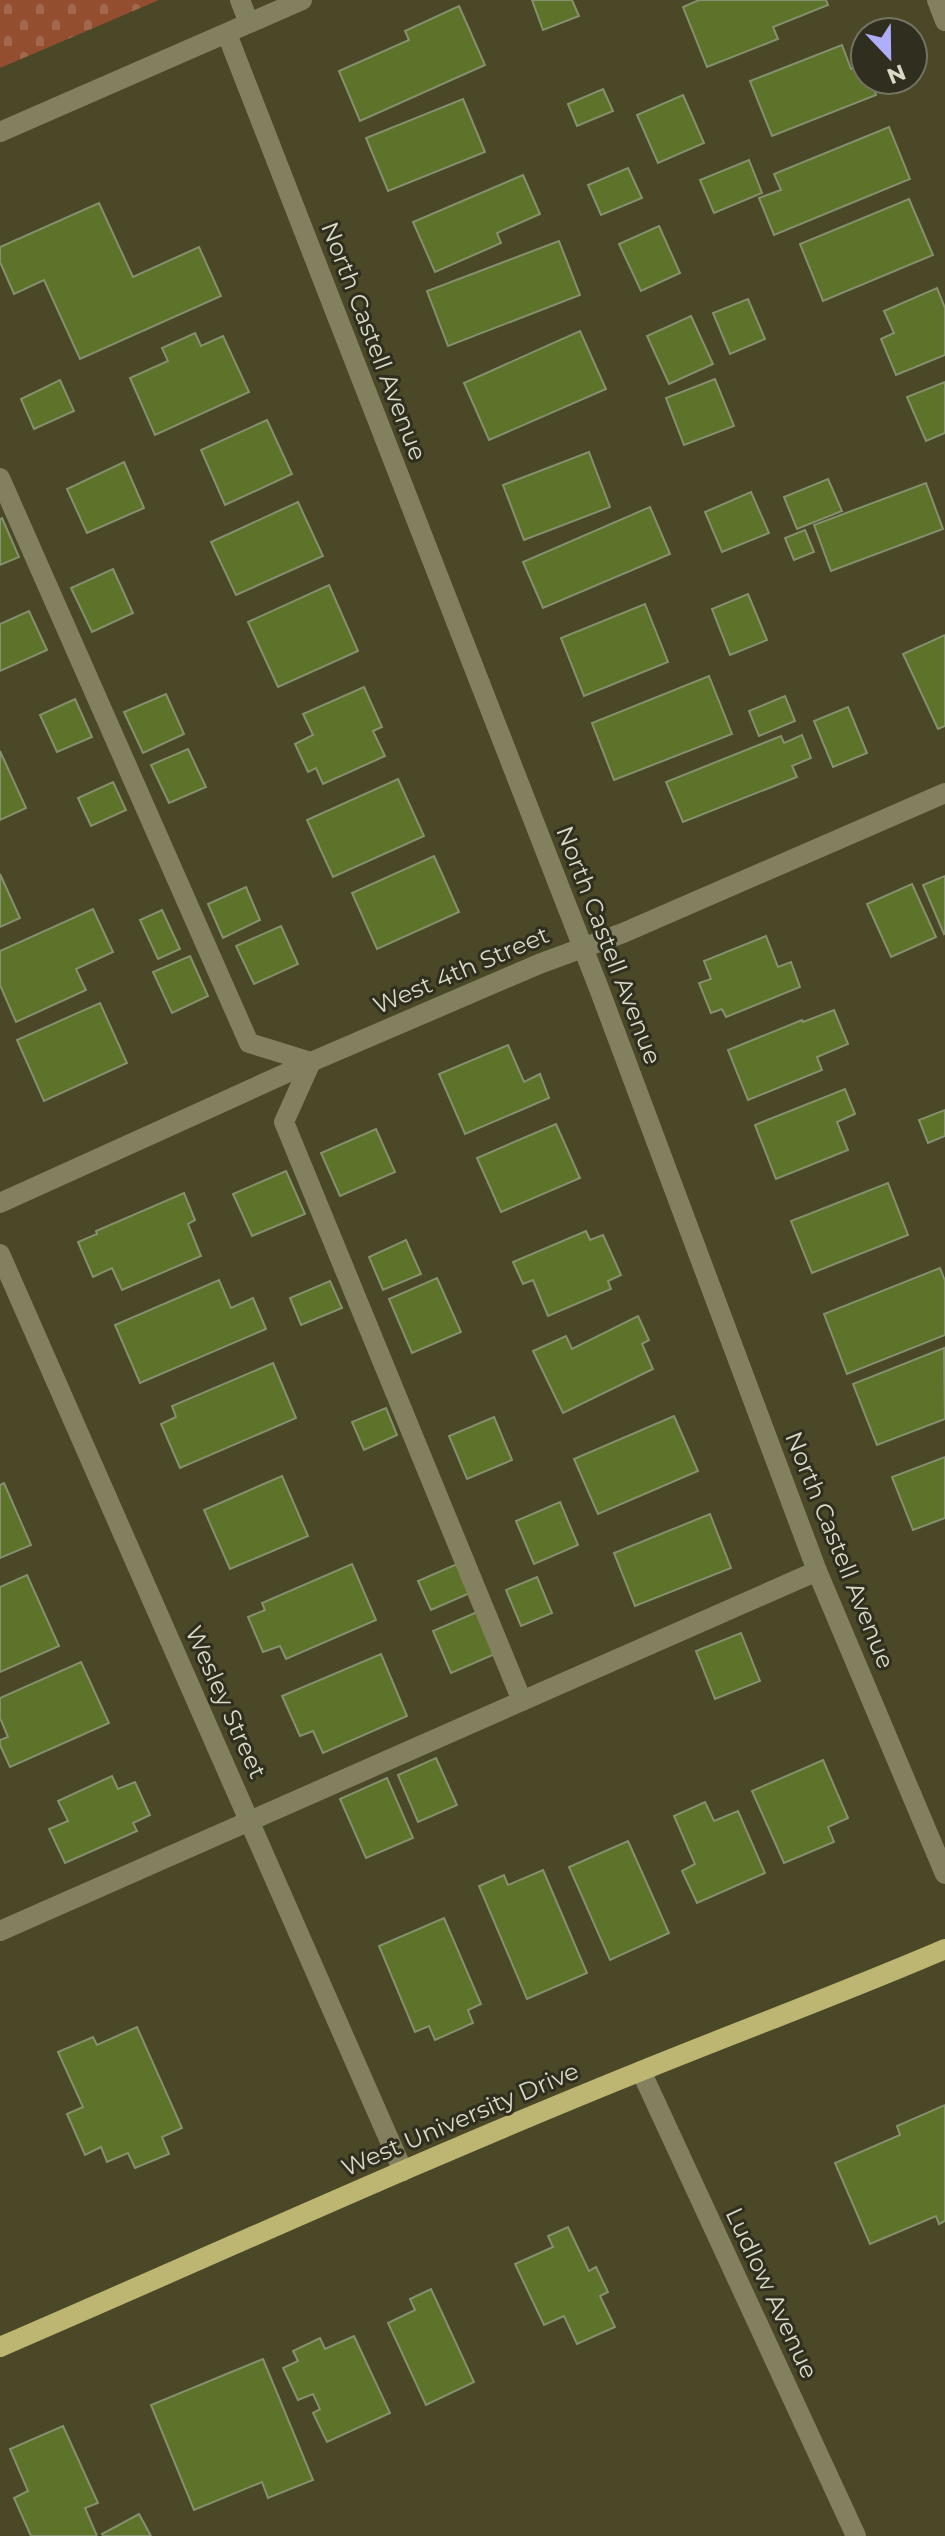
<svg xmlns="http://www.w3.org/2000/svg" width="945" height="2536" font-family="Montserrat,sans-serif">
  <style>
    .cemetery { fill: url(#cemetery-stones) }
    .building { fill: #5d7329; stroke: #84906e; stroke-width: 2 }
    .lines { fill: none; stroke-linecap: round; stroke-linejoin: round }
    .minor { stroke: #82805f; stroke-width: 20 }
    .major { stroke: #bcb672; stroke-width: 20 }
    .labels { text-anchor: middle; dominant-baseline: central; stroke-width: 6; stroke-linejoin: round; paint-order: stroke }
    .street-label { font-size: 24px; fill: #dbdac7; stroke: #2f2e1f }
  </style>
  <defs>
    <pattern id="cemetery-stones" width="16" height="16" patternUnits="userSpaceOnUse" patternTransform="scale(2)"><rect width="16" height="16" fill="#934e2f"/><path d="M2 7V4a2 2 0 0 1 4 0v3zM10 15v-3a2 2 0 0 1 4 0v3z" fill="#a2674c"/></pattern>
  </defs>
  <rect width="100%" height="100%" fill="#4b4827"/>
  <polygon class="cemetery" points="0,0 159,0 0,68"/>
  <g class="building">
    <polygon points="532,0 572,0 579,16 543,30"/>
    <polygon points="699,0 826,0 828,5 773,27 778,39 707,67 683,7"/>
    <polygon points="459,6 485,65 360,121 339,71 409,40 405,31"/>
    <polygon points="842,45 851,69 864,64 865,80 870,80 876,95 772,136 750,81"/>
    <polygon points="603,89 613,111 577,126 568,104"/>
    <polygon points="683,95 704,143 658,163 637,115"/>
    <polygon points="463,99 485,152 388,191 366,138"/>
    <polygon points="889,127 910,179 774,235 759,198 781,190 774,174"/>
    <polygon points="749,160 762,193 714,213 700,180"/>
    <polygon points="628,168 642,198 601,215 588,185"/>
    <polygon points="523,175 540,214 497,233 501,243 435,272 413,222"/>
    <polygon points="909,199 933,255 823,301 800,244"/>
    <polygon points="99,203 133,277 199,247 221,296 80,359 44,280 14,294 0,262 0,247"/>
    <polygon points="659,226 680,273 641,291 619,244"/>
    <polygon points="559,241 580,295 448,346 427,291"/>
    <polygon points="937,288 945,308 945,355 896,375 881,339 894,333 884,311"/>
    <polygon points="748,299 765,339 730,354 713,313"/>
    <polygon points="691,316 713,364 669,384 647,336"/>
    <polygon points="580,331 606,389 489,440 464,383"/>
    <polygon points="195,333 201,346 223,336 249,392 155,435 130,378 168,361 162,348"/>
    <polygon points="715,379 734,426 684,445 666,398"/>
    <polygon points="60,380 74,411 34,429 21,399"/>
    <polygon points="945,382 945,433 926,441 907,397"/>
    <polygon points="267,420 292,474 225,505 201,450"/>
    <polygon points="589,452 610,507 524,540 503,485"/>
    <polygon points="124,462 144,508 87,533 67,489"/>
    <polygon points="828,479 842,511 797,529 784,497"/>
    <polygon points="926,483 943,529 831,571 814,525"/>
    <polygon points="751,492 769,533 722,552 705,512"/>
    <polygon points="298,502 323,556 236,595 211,542"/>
    <polygon points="650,507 670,554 543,608 523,562"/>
    <polygon points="2,518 19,557 0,565 0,519"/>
    <polygon points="805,530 814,552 794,560 785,538"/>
    <polygon points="113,569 133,613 92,632 71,588"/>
    <polygon points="329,585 358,651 278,687 248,622"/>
    <polygon points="748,594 767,640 730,655 712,609"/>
    <polygon points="645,604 668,662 584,696 561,638"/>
    <polygon points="29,611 47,650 0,671 0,624"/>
    <polygon points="945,635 945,726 938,729 903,654"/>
    <polygon points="709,676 732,734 614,780 592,723"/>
    <polygon points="364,687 382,727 373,731 385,756 323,784 316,768 308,772 295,744 313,735 303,714"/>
    <polygon points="166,694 184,734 143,753 124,712"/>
    <polygon points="785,696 795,721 759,736 749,711"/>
    <polygon points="75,699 92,737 57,752 40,715"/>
    <polygon points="848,707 867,753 833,767 814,721"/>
    <polygon points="802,735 811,758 792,766 797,777 683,822 666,782 781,736 784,743"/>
    <polygon points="188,749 206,787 169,803 151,765"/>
    <polygon points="0,751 26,808 0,820"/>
    <polygon points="398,779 424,836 333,877 307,820"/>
    <polygon points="113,782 126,810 91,826 78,798"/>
    <polygon points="434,856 459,912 377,949 352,893"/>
    <polygon points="0,874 20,918 0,927"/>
    <polygon points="945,876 945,933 944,934 923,885"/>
    <polygon points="912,884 936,937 891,957 867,904"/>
    <polygon points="246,887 260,920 223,938 208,904"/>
    <polygon points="93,909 113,952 76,969 86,990 16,1022 0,985 0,951"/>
    <polygon points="162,910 180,949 158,959 140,920"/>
    <polygon points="281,926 298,964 254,984 236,946"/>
    <polygon points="766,936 778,967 791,962 800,987 726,1017 722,1009 711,1013 699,983 711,979 704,961"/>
    <polygon points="190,956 208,996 172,1013 153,972"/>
    <polygon points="100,1003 127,1063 44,1101 17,1040"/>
    <polygon points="834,1010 848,1044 817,1057 822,1070 748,1100 728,1050 802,1020 803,1022"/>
    <polygon points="508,1045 524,1082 540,1074 549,1098 465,1134 439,1074"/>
    <polygon points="845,1089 855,1114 837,1122 848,1150 776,1179 755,1125"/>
    <polygon points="945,1110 945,1136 928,1143 919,1120"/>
    <polygon points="556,1124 580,1178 501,1212 477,1158"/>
    <polygon points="376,1129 395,1172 340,1196 321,1153"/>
    <polygon points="286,1171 305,1214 252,1236 233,1194"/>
    <polygon points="888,1183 908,1235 812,1273 791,1221"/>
    <polygon points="184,1193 195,1220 188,1224 201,1256 122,1290 112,1268 93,1277 78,1242 97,1234 96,1231"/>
    <polygon points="586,1231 590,1240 603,1235 621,1275 608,1281 611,1289 548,1316 533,1280 523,1284 513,1262"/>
    <polygon points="406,1240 421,1274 383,1290 369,1257"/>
    <polygon points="940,1268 945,1281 945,1335 847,1374 824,1314"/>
    <polygon points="437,1278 461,1332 412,1353 389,1299"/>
    <polygon points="219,1280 231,1308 253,1298 266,1329 140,1383 115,1325"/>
    <polygon points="330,1281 342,1308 301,1325 290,1298"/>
    <polygon points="638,1316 649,1340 642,1344 653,1369 563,1413 533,1351 566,1336 572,1349"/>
    <polygon points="944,1348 945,1419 877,1445 853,1384"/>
    <polygon points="273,1363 296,1418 180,1468 161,1424 176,1417 172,1406"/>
    <polygon points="386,1408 397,1435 364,1450 352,1422"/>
    <polygon points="674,1416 698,1471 598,1514 574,1459"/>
    <polygon points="494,1417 512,1460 467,1479 449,1436"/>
    <polygon points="945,1457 945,1518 913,1530 892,1477"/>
    <polygon points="282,1476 308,1536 230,1569 204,1510"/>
    <polygon points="4,1483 31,1545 0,1558 0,1485"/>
    <polygon points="560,1502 578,1545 534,1564 516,1521"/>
    <polygon points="710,1514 731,1568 635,1606 614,1553"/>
    <polygon points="352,1564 376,1620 286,1659 280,1646 263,1652 248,1617 265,1610 262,1603"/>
    <polygon points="457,1564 470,1593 431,1610 418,1581"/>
    <polygon points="27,1575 59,1646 0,1672 0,1587"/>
    <polygon points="537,1577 552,1613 521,1626 506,1590"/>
    <polygon points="477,1612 495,1654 451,1673 433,1631"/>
    <polygon points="741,1633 760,1681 715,1699 696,1651"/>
    <polygon points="381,1654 407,1716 323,1753 313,1731 300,1736 282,1696"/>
    <polygon points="81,1662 109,1723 10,1767 0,1745 0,1740 8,1737 0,1718 0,1698"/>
    <polygon points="436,1758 457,1805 418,1822 398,1775"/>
    <polygon points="823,1760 848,1818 828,1827 834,1842 784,1863 752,1791"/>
    <polygon points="112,1776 118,1789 135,1782 150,1815 133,1823 137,1831 65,1863 49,1829 68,1821 58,1801"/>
    <polygon points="387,1778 413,1838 366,1858 340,1799"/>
    <polygon points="705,1802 714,1821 738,1811 765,1873 697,1903 682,1871 695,1864 674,1816"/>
    <polygon points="628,1841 669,1933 610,1960 569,1867"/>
    <polygon points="543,1870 587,1973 527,1999 479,1886 504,1875 508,1885"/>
    <polygon points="444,1918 481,2004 468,2010 473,2023 435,2040 429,2026 415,2032 379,1946"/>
    <polygon points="137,2027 182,2128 162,2137 169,2154 135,2168 128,2153 107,2162 101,2147 85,2155 67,2114 83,2107 58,2052 93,2037 97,2045"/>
    <polygon points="945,2105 945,2221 939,2224 936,2216 870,2244 835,2163 900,2135 897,2126"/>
    <polygon points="568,2227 589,2271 596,2267 608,2292 600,2296 615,2327 577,2344 564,2316 544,2325 515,2264 553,2247 548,2236"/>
    <polygon points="431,2289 474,2382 426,2405 388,2323 415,2310 410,2299"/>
    <polygon points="354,2336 390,2413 327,2442 313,2413 320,2409 313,2394 298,2400 283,2368 298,2361 293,2351 320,2338 325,2349"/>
    <polygon points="263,2359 313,2480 268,2498 262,2482 194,2510 151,2405"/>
    <polygon points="63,2426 98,2503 85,2508 97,2536 31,2536 14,2498 28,2491 10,2449"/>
    <polygon points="139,2514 151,2536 103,2536 102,2534"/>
  </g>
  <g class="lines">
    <g class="minor">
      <polyline points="240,0 249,23"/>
      <polyline points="937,0 945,21"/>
      <polyline points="227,34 598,986 817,1571 945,1874"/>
      <polyline points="0,132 302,0"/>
      <polyline points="0,478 249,1043 311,1062 284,1122 522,1701"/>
      <polyline points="0,1203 311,1062 539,964 623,933 945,793"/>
      <polyline points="0,1254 403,2171"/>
      <polyline points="0,1931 817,1571"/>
      <polyline points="641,2071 856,2536"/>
    </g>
    <path class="major" d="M0,2347c213,-92 425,-189 641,-276 101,-41 204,-79 304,-122"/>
  </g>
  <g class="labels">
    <g class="street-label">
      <text transform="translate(374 341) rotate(69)">North Castell Avenue</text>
      <text transform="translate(609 945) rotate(69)">North Castell Avenue</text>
      <text transform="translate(461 970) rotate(-23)">West 4th Street</text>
      <text transform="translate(840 1550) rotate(68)">North Castell Avenue</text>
      <text transform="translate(226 1702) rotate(66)">Wesley Street</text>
      <text transform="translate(460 2119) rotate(-23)">West University Drive</text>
      <text transform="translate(772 2293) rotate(65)">Ludlow Avenue</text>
    </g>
  </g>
  <g transform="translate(889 56) rotate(158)"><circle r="38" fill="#2f2e1f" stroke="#747362" stroke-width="2"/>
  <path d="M0-6L14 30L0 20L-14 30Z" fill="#afaefa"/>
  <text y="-12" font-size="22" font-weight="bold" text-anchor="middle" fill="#dbdac7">N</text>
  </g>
</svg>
